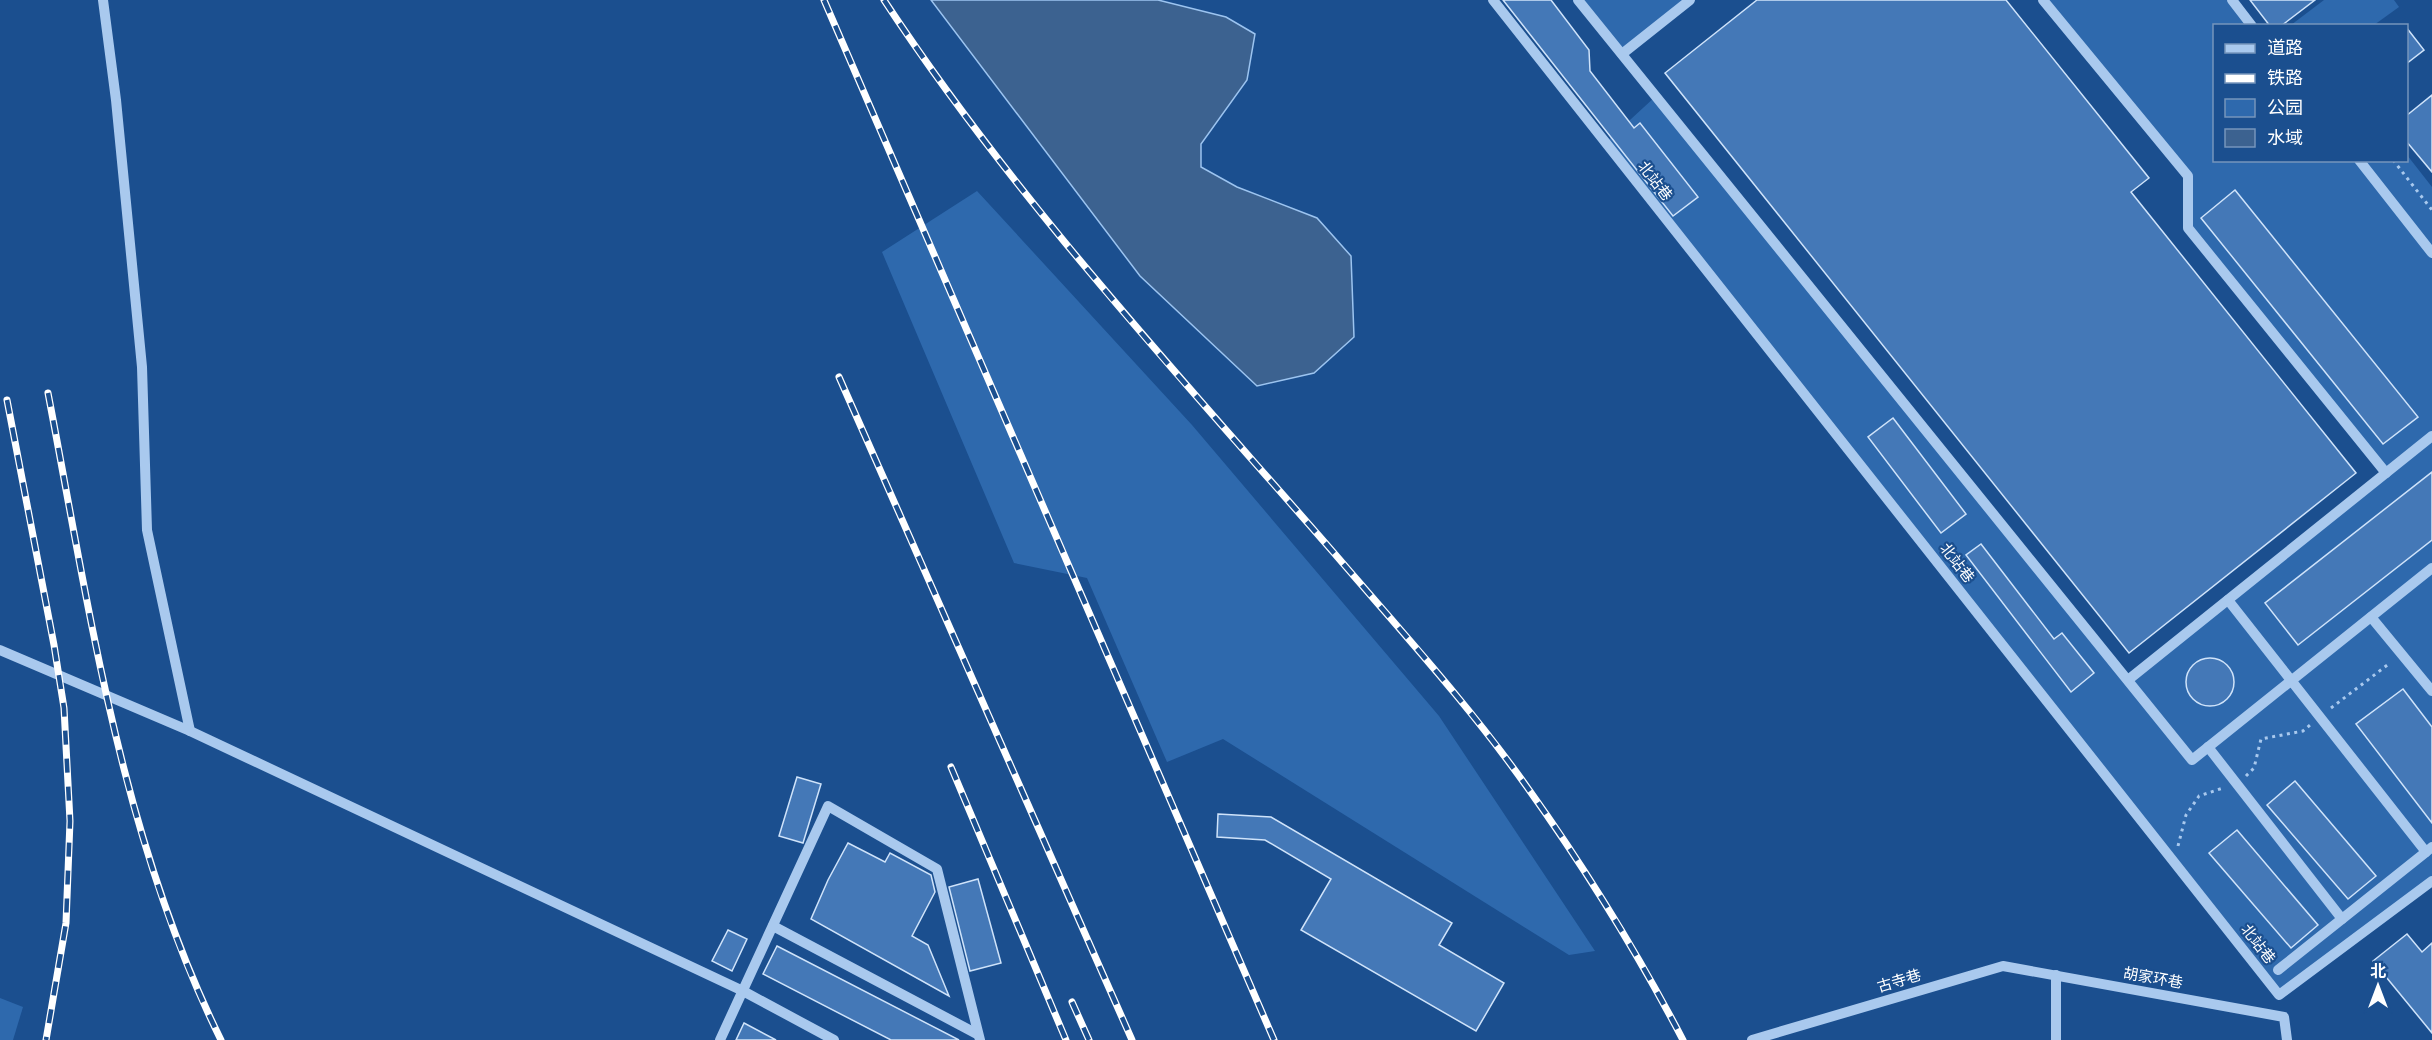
<svg xmlns="http://www.w3.org/2000/svg" width="2432" height="1040" font-family="Raleway,'Noto Sans SC',sans-serif">
  <style>
    .green { fill: #2e69ad }
    .water { fill: #3c6290; stroke: #9cc4f0; stroke-width: 1.5 }
    .building { fill: #4478b7; stroke: #cfe3fa; stroke-width: 1.5 }
    .lines { fill: none; stroke-linecap: round; stroke-linejoin: round }
    .path { stroke: #a9c9ee; stroke-width: 3; stroke-dasharray: 3 4.5; stroke-linecap: butt }
    .minor { stroke: #a9c9ee; stroke-width: 10 }
    .rail-casing { stroke: #fff; stroke-width: 7 }
    .rail { stroke: #1b4f8f; stroke-width: 4.5; stroke-dasharray: 14; stroke-linecap: butt }
    .labels { text-anchor: middle; dominant-baseline: central; stroke-width: 4.5; stroke-linejoin: round; paint-order: stroke }
    .street-label { font-size: 15px; fill: #fff; stroke: #1b4f8f }
  </style>
  <rect width="100%" height="100%" fill="#1b4f8f"/>
  <g class="green">
    <polygon points="1578,0 1690,0 1622,54"/>
    <polygon points="2043,0 2232,0 2252,25 2214,26 2214,160 2406,160 2407,155 2432,187 2432,881 2279,995 1605,143 1656,96 2128,680 2385,473 2188,228 2188,176"/>
    <polygon points="2324,0 2394,0 2399,7 2374,25 2291,25"/>
    <polygon points="977,191 1192,425 1439,716 1595,951 1569,955 1223,739 1167,762 1087,578 1014,563 882,252"/>
    <polygon points="0,998 23,1007 13,1040 0,1040"/>
  </g>
  <polygon class="water" points="931,0 1158,0 1226,17 1255,34 1247,80 1201,144 1201,167 1237,187 1317,218 1351,256 1354,337 1314,373 1257,386 1140,276"/>
  <g class="building">
    <polygon points="1503,0 1551,0 1589,50 1590,71 1634,128 1640,123 1698,197 1673,216"/>
    <polygon points="1757,0 2006,0 2149,178 2131,192 2356,473 2129,653 1665,73"/>
    <polygon points="2250,0 2315,0 2281,26 2270,26"/>
    <polygon points="2406,27 2424,50 2406,64"/>
    <polygon points="2432,95 2432,172 2406,141 2406,116"/>
    <polygon points="2235,190 2418,417 2383,444 2201,218"/>
    <polygon points="1893,418 1966,514 1941,533 1868,437"/>
    <polygon points="2432,472 2432,540 2298,645 2265,603"/>
    <polygon points="1981,544 2054,639 2062,633 2094,673 2071,692 1966,555"/>
    <circle cx="2210" cy="682" r="24"/>
    <polygon points="2403,689 2432,727 2432,823 2356,724"/>
    <polygon points="797,777 821,784 803,843 779,836"/>
    <polygon points="2295,781 2376,876 2348,899 2267,805"/>
    <polygon points="1218,814 1271,817 1452,923 1439,945 1504,983 1476,1031 1301,930 1331,879 1265,840 1217,837"/>
    <polygon points="2237,830 2318,925 2291,948 2209,853"/>
    <polygon points="848,843 885,862 890,853 931,875 935,892 912,936 928,945 949,996 811,919 828,880"/>
    <polygon points="978,879 1001,963 970,971 949,887"/>
    <polygon points="728,930 747,939 732,971 712,961"/>
    <polygon points="2407,934 2422,952 2432,943 2432,1033 2373,961"/>
    <polygon points="777,946 959,1040 891,1040 763,974"/>
    <polygon points="744,1023 776,1040 736,1040"/>
  </g>
  <g class="lines">
    <g class="path">
      <polyline points="2393,160 2432,210"/>
      <polyline points="2331,708 2390,663"/>
      <polyline points="2246,776 2254,768 2261,739 2303,731 2310,725"/>
      <polyline points="2178,846 2186,815 2199,796 2223,788"/>
    </g>
    <g class="minor">
      <polyline points="103,0 116,100 142,367 147,530 190,731"/>
      <polyline points="1493,0 2279,995 2432,881"/>
      <polyline points="1578,0 2192,760 2432,568"/>
      <polyline points="2043,0 2188,176 2188,228 2386,473"/>
      <polyline points="2232,0 2252,26"/>
      <polyline points="1622,54 1690,0"/>
      <polyline points="2359,160 2432,253"/>
      <polyline points="2228,600 2426,852 2432,847"/>
      <polyline points="2371,617 2432,691"/>
      <polyline points="0,650 190,731 743,991 834,1040"/>
      <polyline points="2128,680 2432,436"/>
      <polyline points="2208,747 2342,919 2426,852"/>
      <polyline points="773,926 977,1034"/>
      <polyline points="2278,970 2342,919"/>
      <polyline points="720,1040 828,806 937,869 980,1040"/>
      <polyline points="1752,1040 2003,966 2284,1017 2287,1040"/>
      <polyline points="2056,1040 2056,975"/>
    </g>
    <g class="rail-casing">
      <g id="rail">
        <polyline points="824,0 1274,1040"/>
        <path d="M884,0c131,199 294,374 450,553 66,77 135,152 193,234 58,81 110,165 156,253"/>
        <polyline points="839,377 1132,1040"/>
        <path d="M48,393c42,219 73,445 173,647"/>
        <polyline points="7,400 54,645 64,708 70,821 66,923 46,1040"/>
        <polyline points="951,767 1066,1040"/>
        <polyline points="1072,1002 1089,1040"/>
      </g>
    </g>
    <use href="#rail" class="rail"/>
  </g>
  <g class="labels">
    <g class="street-label">
      <text transform="translate(1655 181) rotate(52)">北站巷</text>
      <text transform="translate(1957 563) rotate(52)">北站巷</text>
      <text transform="translate(2258 944) rotate(52)">北站巷</text>
      <text transform="translate(2153 978) rotate(10)">胡家环巷</text>
      <text transform="translate(1899 981) rotate(-17)">古寺巷</text>
    </g>
  </g>
  <rect x="2213" y="24" width="195" height="138" fill="#1b4f8f" stroke="#7695bc" stroke-width="1.5"/>
  <rect x="2225" y="44" width="30" height="9" fill="#a9c9ee" stroke="#7695bc" stroke-width="1.5"/>
  <text x="2267" y="54" font-size="18" fill="#ffffff">道路</text>
  <rect x="2225" y="74" width="30" height="9" fill="#ffffff" stroke="#7695bc" stroke-width="1.5"/>
  <text x="2267" y="84" font-size="18" fill="#ffffff">铁路</text>
  <rect x="2225" y="99" width="30" height="18" fill="#2e69ad" stroke="#7695bc" stroke-width="1.5"/>
  <text x="2267" y="114" font-size="18" fill="#ffffff">公园</text>
  <rect x="2225" y="129" width="30" height="18" fill="#3c6290" stroke="#7695bc" stroke-width="1.5"/>
  <text x="2267" y="144" font-size="18" fill="#ffffff">水域</text>
  <g transform="translate(2378 986)" stroke="#1b4f8f" stroke-width="4.5" paint-order="stroke">
  <path d="M0-4.5L10 22L0 15L-10 22Z" fill="#ffffff"/>
  <text y="-9" font-size="16" font-weight="bold" text-anchor="middle" fill="#ffffff">北</text>
  </g>
</svg>
